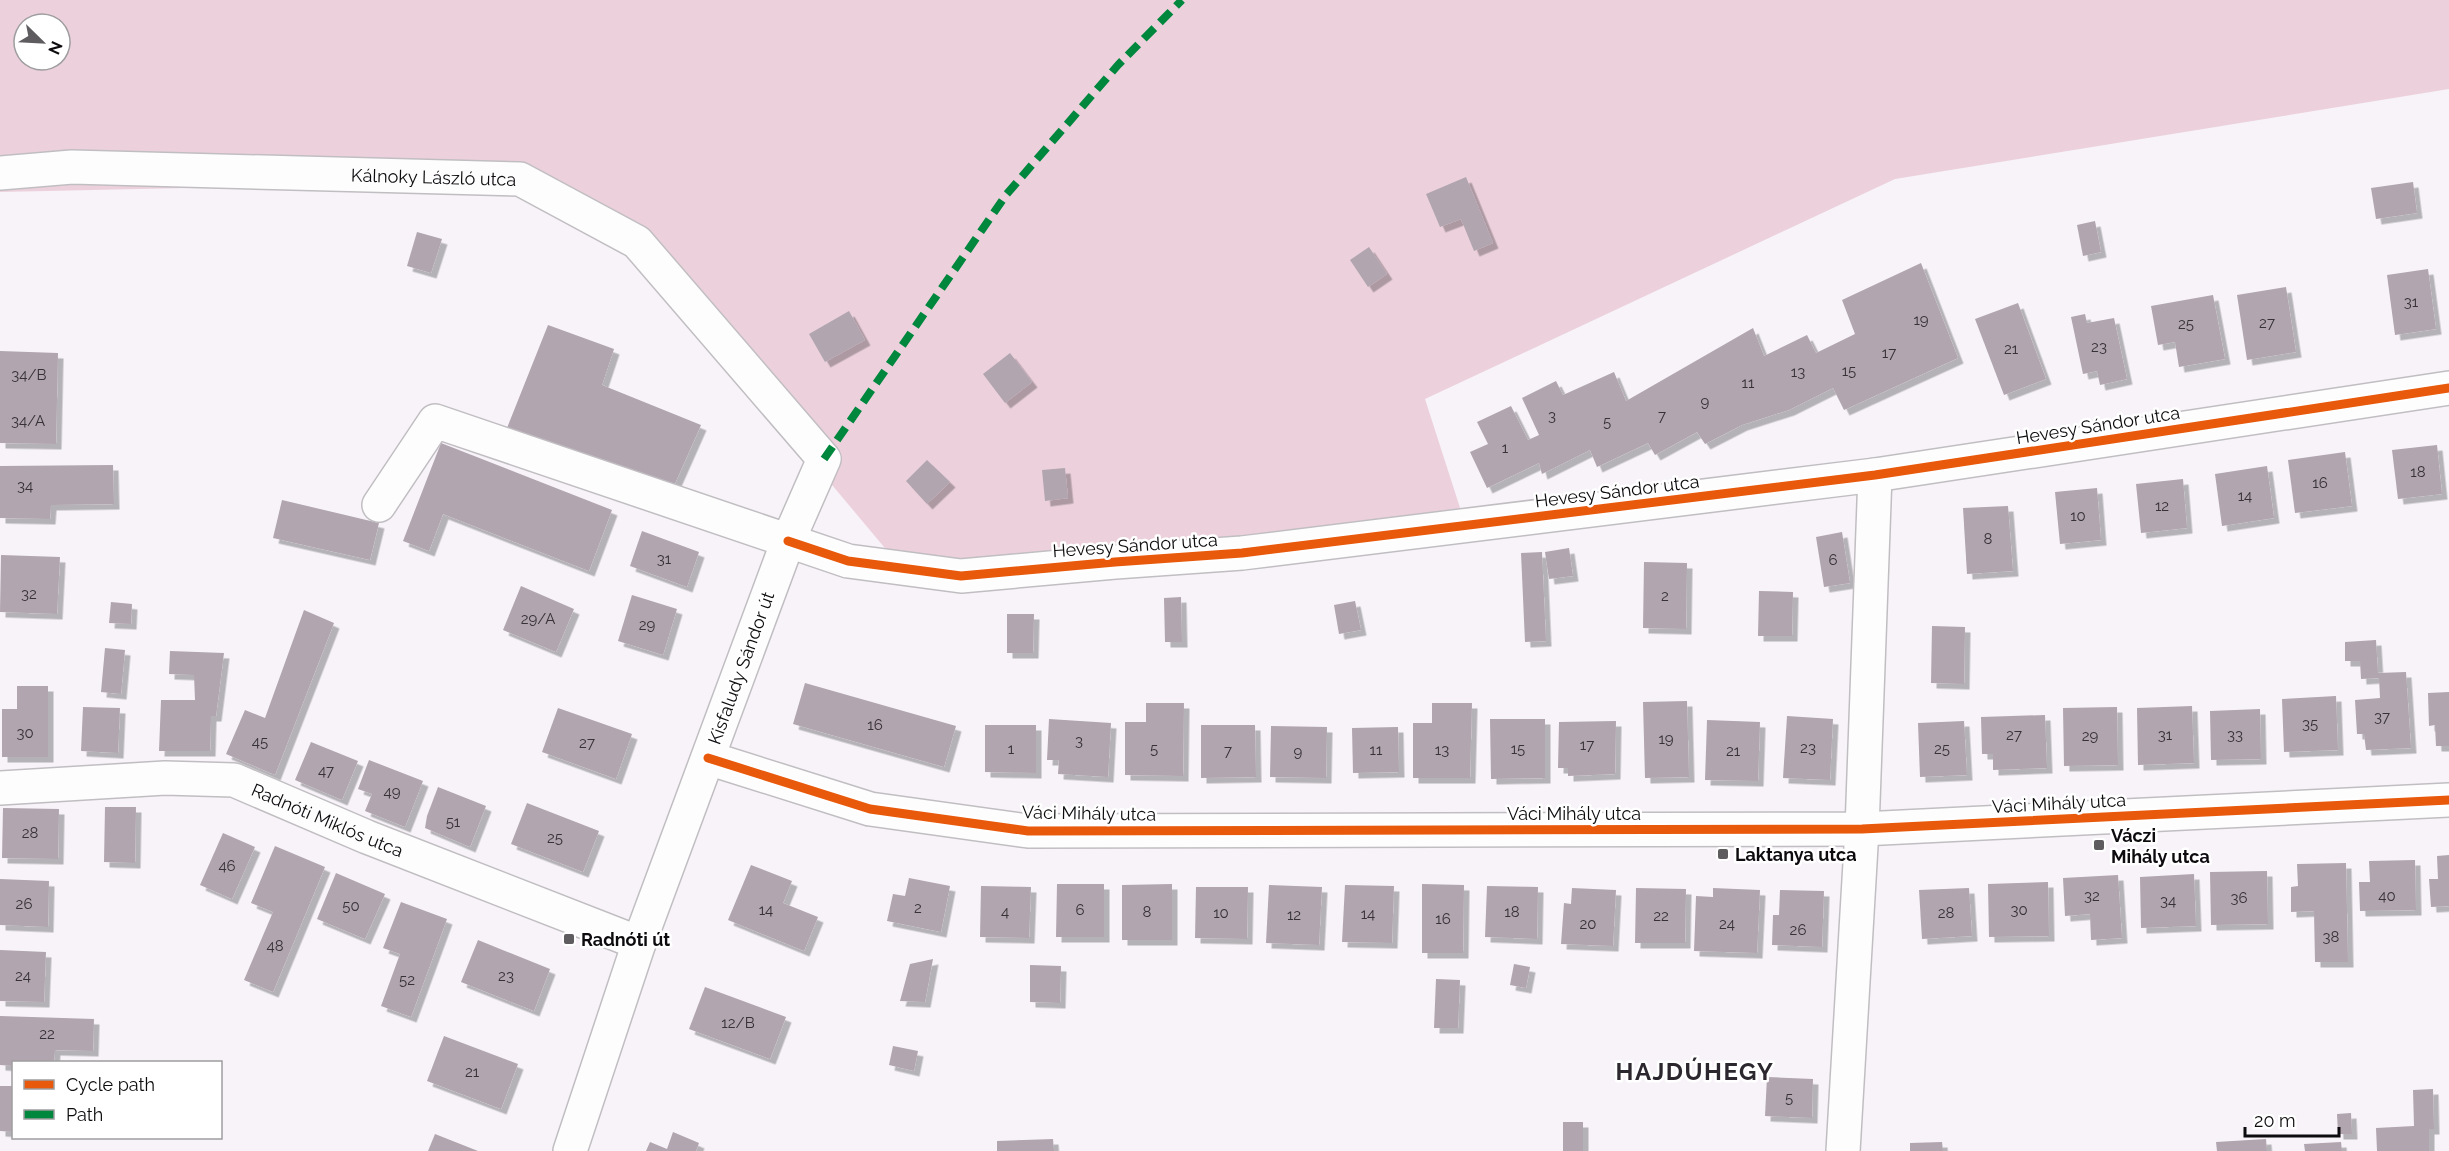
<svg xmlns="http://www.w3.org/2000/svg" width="2449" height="1151" font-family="Raleway,sans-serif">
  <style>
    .green { fill: #ecd1dc; fill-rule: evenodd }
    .building { fill: #b1a5af; filter: url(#shadow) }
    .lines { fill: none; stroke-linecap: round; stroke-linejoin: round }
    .minor-casing { stroke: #c1bec2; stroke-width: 36 }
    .minor { stroke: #fefdfe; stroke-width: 33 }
    .quiet { stroke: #00873e; stroke-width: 8; stroke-dasharray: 15 8; stroke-linecap: butt }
    .cycleway-casing { stroke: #fff; stroke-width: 13 }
    .cycleway { stroke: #e8590c; stroke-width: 9 }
    .poi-dot { fill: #5f5c60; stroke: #fff; stroke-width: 2 }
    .labels { text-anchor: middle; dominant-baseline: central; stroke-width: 5; stroke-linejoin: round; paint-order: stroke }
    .number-label { font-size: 15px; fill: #363236 }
    .street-label { font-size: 18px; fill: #0d0b0e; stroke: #fff }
    .poi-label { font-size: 18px; font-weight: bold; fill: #0d0b0e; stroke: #fff; text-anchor: start }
    .district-label { font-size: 24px; font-weight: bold; letter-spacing: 1.5px; fill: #2c272e; stroke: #fff }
  </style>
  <defs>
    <filter id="shadow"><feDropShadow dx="5.5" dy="5.5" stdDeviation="0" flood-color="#0004"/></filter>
  </defs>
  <rect width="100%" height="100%" fill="#f7f3f9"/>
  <path class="green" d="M0,0h2449v89l-554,90 -470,220 38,118 -558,55 -286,-341 -106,-50 -513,11zM24,24h36v36h-36z"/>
  <g class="building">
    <polygon points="1466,177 1493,243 1474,251 1461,219 1440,227 1426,194"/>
    <polygon points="2413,182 2417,213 2376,219 2371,188"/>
    <polygon points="2095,221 2101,252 2083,256 2077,225"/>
    <polygon points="417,232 442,239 431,273 407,266"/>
    <polygon points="1369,247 1387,274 1368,287 1350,260"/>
    <polygon points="1921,263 1958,358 1844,410 1833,388 1789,410 1742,425 1705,444 1697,432 1655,455 1648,443 1597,467 1590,450 1542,474 1539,463 1487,488 1470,452 1488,444 1477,422 1511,406 1528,440 1539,435 1522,398 1556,381 1563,395 1614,372 1626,401 1753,328 1764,356 1807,335 1816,353 1855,334 1842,300"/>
    <polygon points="2428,269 2436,329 2395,335 2387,275"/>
    <polygon points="2286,287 2296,352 2247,360 2237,295"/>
    <polygon points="2213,295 2225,359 2179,367 2175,342 2158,345 2151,306"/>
    <polygon points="2018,303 2046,379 2004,395 1975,319"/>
    <polygon points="849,311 865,340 825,362 809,334"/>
    <polygon points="2085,314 2087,323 2114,318 2127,379 2100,385 2097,371 2083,374 2071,317"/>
    <polygon points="548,325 614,349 602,385 701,425 673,488 505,433"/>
    <polygon points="0,351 58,353 56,444 0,443"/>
    <polygon points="1010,353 1032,382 1005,403 983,374"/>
    <polygon points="441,443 612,510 589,571 443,514 429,551 403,541"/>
    <polygon points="2437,445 2442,494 2398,499 2392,450"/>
    <polygon points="2345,452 2352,506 2295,513 2288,460"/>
    <polygon points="927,460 950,482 927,504 906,481"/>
    <polygon points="113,465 114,504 51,505 50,519 0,518 0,466"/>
    <polygon points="2267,466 2274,518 2222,526 2215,474"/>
    <polygon points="1065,468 1068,498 1045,501 1042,470"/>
    <polygon points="2183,479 2187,528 2141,533 2136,484"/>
    <polygon points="2097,488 2101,540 2060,544 2055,492"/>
    <polygon points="282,500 379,523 370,560 273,538"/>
    <polygon points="2008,506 2013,571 1967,574 1963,508"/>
    <polygon points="642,531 699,552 687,587 630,566"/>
    <polygon points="1842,532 1850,583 1824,587 1816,537"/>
    <polygon points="1569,548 1573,576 1549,579 1545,552"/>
    <polygon points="1542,552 1546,641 1525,642 1521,553"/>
    <polygon points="1,555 60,557 57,614 0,612"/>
    <polygon points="1644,562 1687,563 1686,629 1643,628"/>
    <polygon points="521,586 574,609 556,652 503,630"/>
    <polygon points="1759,591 1793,592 1792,636 1758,636"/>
    <polygon points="632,595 677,609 663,655 618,641"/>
    <polygon points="1181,597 1182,642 1165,642 1164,598"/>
    <polygon points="1355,601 1361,630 1339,634 1334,605"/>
    <polygon points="111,602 132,604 131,624 109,623"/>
    <polygon points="304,610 334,623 275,775 226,754 245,710 265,718"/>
    <polygon points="1007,614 1034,614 1033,653 1007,653"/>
    <polygon points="1932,626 1965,627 1964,684 1931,683"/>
    <polygon points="2376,640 2378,673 2406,672 2411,748 2366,750 2364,734 2357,734 2355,700 2380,698 2379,678 2361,679 2360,661 2345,661 2345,642"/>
    <polygon points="105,648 125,650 121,694 101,692"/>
    <polygon points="170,651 224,653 216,716 211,716 210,751 159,751 161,700 195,700 194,675 169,674"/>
    <polygon points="805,683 956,726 944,767 793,724"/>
    <polygon points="17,686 48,686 48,757 2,757 2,709 17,709"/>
    <polygon points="2449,692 2449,746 2436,746 2435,725 2429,726 2428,693"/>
    <polygon points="2336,696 2338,750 2284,752 2282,699"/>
    <polygon points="1687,701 1689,777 1645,778 1643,702"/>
    <polygon points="1146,703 1184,703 1183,776 1125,775 1125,722 1146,722"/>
    <polygon points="1432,703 1472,703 1470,778 1413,778 1413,723 1432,723"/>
    <polygon points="2192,706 2194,763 2138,765 2137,708"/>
    <polygon points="83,707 120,708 118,753 81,751"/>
    <polygon points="2117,707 2118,765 2064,766 2063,708"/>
    <polygon points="558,708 632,734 616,779 542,752"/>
    <polygon points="2260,709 2261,759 2211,760 2210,711"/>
    <polygon points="2045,715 2047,768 1993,770 1993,754 1982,754 1981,717"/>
    <polygon points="1787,716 1833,719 1830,780 1783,778"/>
    <polygon points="1049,719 1111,723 1108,777 1058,774 1059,760 1047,760"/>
    <polygon points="1490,719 1545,719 1545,778 1491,779"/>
    <polygon points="1707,720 1760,722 1758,781 1705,780"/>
    <polygon points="1616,721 1615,774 1568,776 1568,768 1558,768 1559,722"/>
    <polygon points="1964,721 1967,775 1920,777 1918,723"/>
    <polygon points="985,725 1036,725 1036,773 985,772"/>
    <polygon points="1201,725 1255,725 1256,777 1201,778"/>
    <polygon points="1271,726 1327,727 1326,778 1270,777"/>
    <polygon points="1398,727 1399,772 1353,773 1352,728"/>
    <polygon points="311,742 358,761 342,800 295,780"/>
    <polygon points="369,760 423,781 405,827 365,811 372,794 358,789"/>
    <polygon points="438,787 486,806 470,847 425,828 427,816"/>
    <polygon points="527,803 599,831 583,872 511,844"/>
    <polygon points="105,807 136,807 135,863 104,862"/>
    <polygon points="3,808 59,809 58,859 2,858"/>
    <polygon points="223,833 255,847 232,899 200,885"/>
    <polygon points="275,846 325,867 273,992 244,980 273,912 251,903"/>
    <polygon points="2449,855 2449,906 2431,907 2429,879 2438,879 2437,856"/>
    <polygon points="2415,860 2416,910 2360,911 2359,882 2370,882 2369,861"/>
    <polygon points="2346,863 2348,962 2315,962 2314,911 2291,912 2291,887 2298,886 2297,864"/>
    <polygon points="751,865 792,881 783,903 818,917 804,951 728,920"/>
    <polygon points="2267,871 2268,924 2211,925 2210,872"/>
    <polygon points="336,873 385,894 365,939 317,919"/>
    <polygon points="2194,874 2196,926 2141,928 2140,877"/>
    <polygon points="2118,875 2122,938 2091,940 2090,914 2065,916 2063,878"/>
    <polygon points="909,878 950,886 941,932 887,921 893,894 905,896"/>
    <polygon points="0,879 49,881 48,927 0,925"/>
    <polygon points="2048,882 2049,936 1989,937 1988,884"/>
    <polygon points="1057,884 1104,884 1104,937 1056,937"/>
    <polygon points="1172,884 1172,940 1122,940 1122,885"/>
    <polygon points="1422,884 1464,885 1463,953 1422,953"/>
    <polygon points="1269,885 1322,887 1319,945 1266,943"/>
    <polygon points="1345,885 1394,886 1392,943 1342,942"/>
    <polygon points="981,886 1031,887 1029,938 980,937"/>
    <polygon points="1487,886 1538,887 1537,939 1485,937"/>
    <polygon points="1196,887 1248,887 1247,939 1195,938"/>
    <polygon points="1572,888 1616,890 1613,946 1561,944 1564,903 1571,904"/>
    <polygon points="1636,888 1686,889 1685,943 1635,943"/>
    <polygon points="1713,888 1760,890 1757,953 1694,951 1696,896 1713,897"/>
    <polygon points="1969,888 1972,936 1922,939 1919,890"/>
    <polygon points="1780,890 1824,891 1822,947 1772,945 1773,915 1779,915"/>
    <polygon points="401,902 447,919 411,1017 381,1006 400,954 383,948"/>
    <polygon points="478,940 550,969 534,1011 461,982"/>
    <polygon points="0,950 46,952 44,1002 0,1001"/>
    <polygon points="933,959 925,1002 900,1001 910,964"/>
    <polygon points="1514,964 1530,967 1526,988 1510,985"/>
    <polygon points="1030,965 1061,966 1060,1003 1030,1002"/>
    <polygon points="1436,979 1460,980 1458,1028 1434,1028"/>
    <polygon points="705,987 786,1017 770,1059 689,1029"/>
    <polygon points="0,1016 94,1019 93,1051 55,1050 54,1062 14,1062 14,1066 0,1065"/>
    <polygon points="444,1036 518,1064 501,1109 427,1081"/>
    <polygon points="893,1046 918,1051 914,1071 889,1065"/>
    <polygon points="1767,1077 1813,1079 1812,1118 1765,1116"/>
    <polygon points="0,1086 14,1086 14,1132 0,1131"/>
    <polygon points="2433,1089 2434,1129 2429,1129 2429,1151 2377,1151 2376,1128 2414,1126 2413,1090"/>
    <polygon points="2351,1113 2352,1134 2338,1134 2337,1114"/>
    <rect x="1563" y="1122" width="20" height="29"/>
    <polygon points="673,1132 699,1143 696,1151 646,1151 650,1142 667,1149"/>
    <polygon points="435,1134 478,1151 428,1151"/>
    <polygon points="1053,1139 1054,1151 997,1151 997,1141"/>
    <polygon points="2266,1139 2267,1151 2217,1151 2216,1142"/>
    <polygon points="1942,1142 1943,1151 1910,1151 1910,1143"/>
    <polygon points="2341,1142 2342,1151 2305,1151 2304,1144"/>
  </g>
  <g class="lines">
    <g class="minor-casing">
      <g id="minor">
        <path id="s1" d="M0,173l72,-6 448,12 117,63 187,217 -36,82 -149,402 -69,208"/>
        <polyline points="379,505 435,421 848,561 961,576 1115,562 1242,553 1875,475 2449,388"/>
        <polyline points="708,758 870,809 1028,831 1862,829 2449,800"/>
        <path id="s2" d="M0,788l165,-10 69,2 133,57 272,106"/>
        <polyline points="1843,1151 1862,829 1875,475"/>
      </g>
    </g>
    <use href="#minor" class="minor"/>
    <polyline class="quiet" points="824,459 1006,195 1118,65 1182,0"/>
    <g class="cycleway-casing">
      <g id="cycleway">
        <polyline points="788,541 848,561 961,576 1115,562 1242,553 1875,475 2449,388"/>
        <polyline points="708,758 870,809 1028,831 1862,829 2449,800"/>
      </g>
    </g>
    <use href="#cycleway" class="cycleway"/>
  </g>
  <g class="poi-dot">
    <rect x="2093" y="839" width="12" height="12" rx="3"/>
    <rect x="1717" y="848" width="12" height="12" rx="3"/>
    <rect x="563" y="933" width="12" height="12" rx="3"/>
  </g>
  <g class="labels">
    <g class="number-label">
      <text x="2411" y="302">31</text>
      <text x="1921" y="320">19</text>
      <text x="2267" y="323">27</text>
      <text x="2186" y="324">25</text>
      <text x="2099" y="347">23</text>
      <text x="2011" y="349">21</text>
      <text x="1889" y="353">17</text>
      <text x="1849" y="371">15</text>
      <text x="1798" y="372">13</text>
      <text x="29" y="375">34/B</text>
      <text x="1748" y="383">11</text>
      <text x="1705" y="402">9</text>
      <text x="1552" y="416">3</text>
      <text x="1662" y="416">7</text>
      <text x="28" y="421">34/A</text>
      <text x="1607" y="422">5</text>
      <text x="1505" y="448">1</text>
      <text x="2418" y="472">18</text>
      <text x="2320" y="483">16</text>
      <text x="25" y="486">34</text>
      <text x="2245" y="496">14</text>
      <text x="2162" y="506">12</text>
      <text x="2078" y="516">10</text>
      <text x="1988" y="539">8</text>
      <text x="664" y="559">31</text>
      <text x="1833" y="560">6</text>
      <text x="29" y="594">32</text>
      <text x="1665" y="596">2</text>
      <text x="538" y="619">29/A</text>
      <text x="647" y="625">29</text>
      <text x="2382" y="717">37</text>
      <text x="2310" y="724">35</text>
      <text x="875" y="725">16</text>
      <text x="25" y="733">30</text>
      <text x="2014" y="735">27</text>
      <text x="2165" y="735">31</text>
      <text x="2235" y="735">33</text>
      <text x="2090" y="736">29</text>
      <text x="1666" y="739">19</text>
      <text x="1079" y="741">3</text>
      <text x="260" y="742">45</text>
      <text x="587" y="743">27</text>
      <text x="1587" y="745">17</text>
      <text x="1808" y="748">23</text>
      <text x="1011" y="749">1</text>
      <text x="1154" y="749">5</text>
      <text x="1518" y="749">15</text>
      <text x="1942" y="749">25</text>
      <text x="1376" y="750">11</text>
      <text x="1442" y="750">13</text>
      <text x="1228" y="751">7</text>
      <text x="1733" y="751">21</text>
      <text x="1298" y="752">9</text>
      <text x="326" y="771">47</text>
      <text x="392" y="792">49</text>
      <text x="453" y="822">51</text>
      <text x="30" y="833">28</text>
      <text x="555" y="838">25</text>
      <text x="227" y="866">46</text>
      <text x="2092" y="896">32</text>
      <text x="2387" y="896">40</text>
      <text x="2239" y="898">36</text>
      <text x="2168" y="901">34</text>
      <text x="24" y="904">26</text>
      <text x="351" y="906">50</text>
      <text x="918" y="908">2</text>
      <text x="766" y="910">14</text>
      <text x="1080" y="910">6</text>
      <text x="2019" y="910">30</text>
      <text x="1005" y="912">4</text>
      <text x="1147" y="912">8</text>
      <text x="1512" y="912">18</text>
      <text x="1221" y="913">10</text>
      <text x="1946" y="913">28</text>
      <text x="1368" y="914">14</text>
      <text x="1294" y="915">12</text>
      <text x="1661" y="916">22</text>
      <text x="1443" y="919">16</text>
      <text x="1588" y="924">20</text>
      <text x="1727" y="924">24</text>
      <text x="1798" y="930">26</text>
      <text x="2331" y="937">38</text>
      <text x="275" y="946">48</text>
      <text x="23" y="976">24</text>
      <text x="506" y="976">23</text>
      <text x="407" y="980">52</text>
      <text x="738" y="1023">12/B</text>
      <text x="47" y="1034">22</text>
      <text x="472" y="1072">21</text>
      <text x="1789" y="1098">5</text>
    </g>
    <g class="street-label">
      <text stroke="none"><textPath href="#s1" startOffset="434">Kálnoky László utca</textPath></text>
      <text transform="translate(2098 425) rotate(-9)">Hevesy Sándor utca</text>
      <text transform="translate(1617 491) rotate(-7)">Hevesy Sándor utca</text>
      <text transform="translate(1135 545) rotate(-4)">Hevesy Sándor utca</text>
      <text transform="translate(741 668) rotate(-70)">Kisfaludy Sándor út</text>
      <text transform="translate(2059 803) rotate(-3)">Váci Mihály utca</text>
      <text transform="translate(1089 813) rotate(1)">Váci Mihály utca</text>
      <text x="1574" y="813">Váci Mihály utca</text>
      <text stroke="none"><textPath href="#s2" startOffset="336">Radnóti Miklós utca</textPath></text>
    </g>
    <g class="poi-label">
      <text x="2111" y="835">Váczi<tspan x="2111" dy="21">Mihály utca</tspan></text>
      <text x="1735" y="854">Laktanya utca</text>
      <text x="581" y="939">Radnóti út</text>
    </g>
    <g class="district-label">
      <text x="1695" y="1071">HAJDÚHEGY</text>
    </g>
  </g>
  <rect x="12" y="1061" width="210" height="78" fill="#ffffff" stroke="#9e9d9f" stroke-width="1.5"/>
  <rect x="24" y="1080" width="30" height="9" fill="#e8590c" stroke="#9e9d9f" stroke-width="1.5"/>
  <text x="66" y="1091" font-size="18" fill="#0d0b0e">Cycle path</text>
  <rect x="24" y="1110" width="30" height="9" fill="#00873e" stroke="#9e9d9f" stroke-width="1.5"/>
  <text x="66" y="1121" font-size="18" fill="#0d0b0e">Path</text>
  <g transform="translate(42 42) rotate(114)"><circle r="28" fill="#ffffff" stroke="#9e9d9f" stroke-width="1.5"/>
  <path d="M0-4.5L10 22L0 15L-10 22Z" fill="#5f5c60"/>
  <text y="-9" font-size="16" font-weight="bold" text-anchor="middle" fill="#0d0b0e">N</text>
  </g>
  <path d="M2245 1127v9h94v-9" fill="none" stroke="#0d0b0e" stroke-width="3"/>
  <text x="2254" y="1127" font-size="18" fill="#0d0b0e" stroke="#ffffff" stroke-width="4.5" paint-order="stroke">20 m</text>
</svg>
